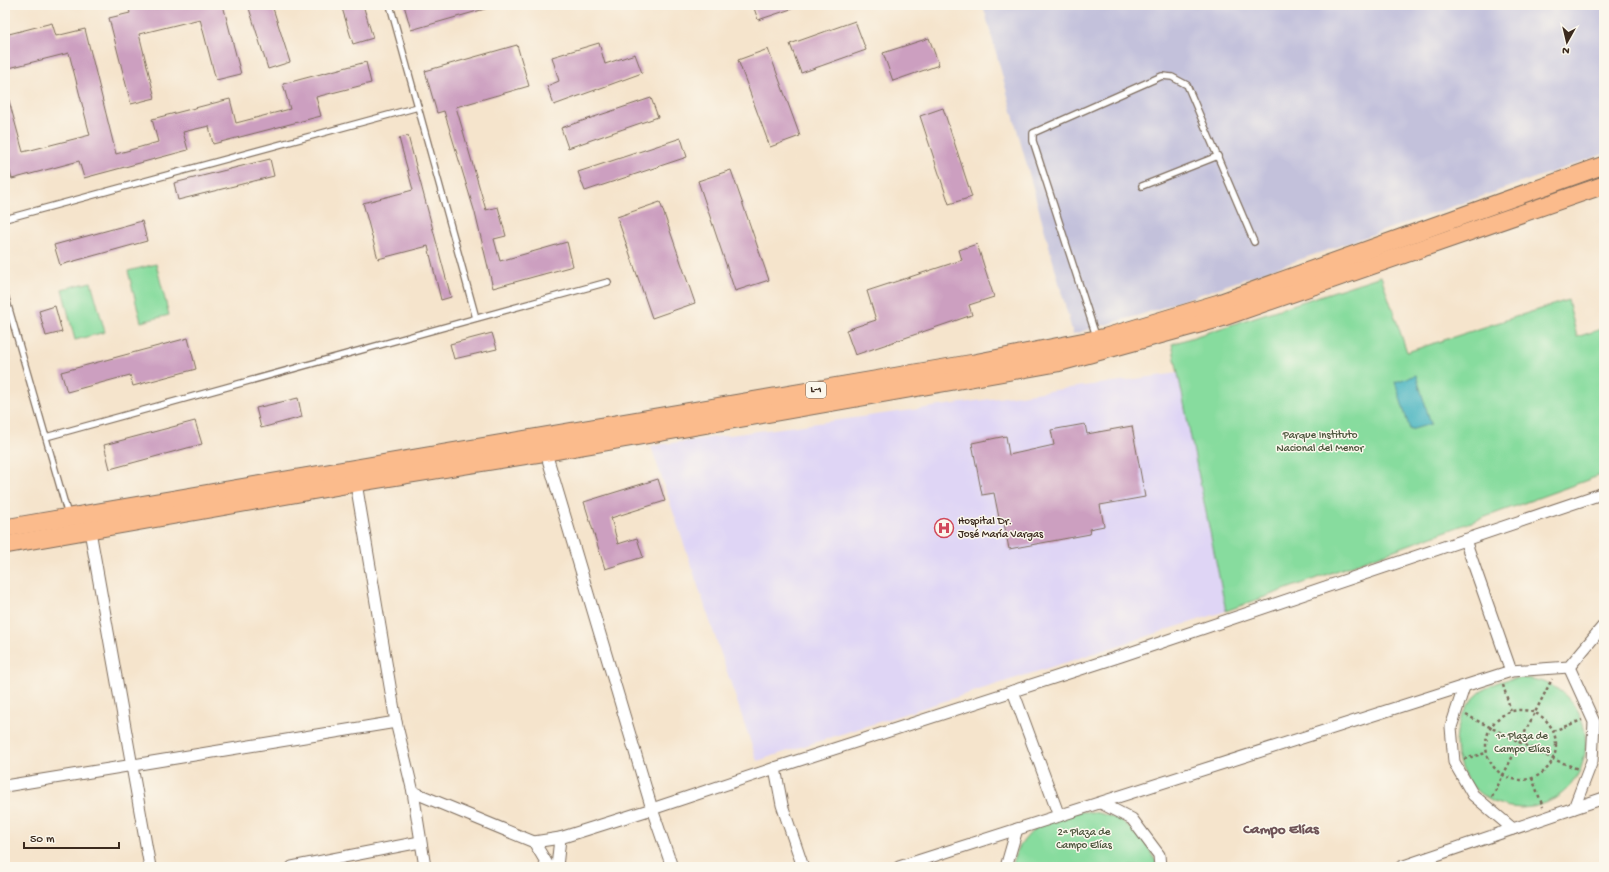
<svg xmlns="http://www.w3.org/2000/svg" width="1609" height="872" font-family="'Gochi Hand',sans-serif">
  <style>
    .built { fill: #dfd5f5 }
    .industrial { fill: #c3c1db }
    .green { fill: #87dc9e; stroke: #61835e }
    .water { fill: #44b3c0; stroke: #406e6f }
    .building { fill: #cc9fc0 }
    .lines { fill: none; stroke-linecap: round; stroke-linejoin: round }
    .service-casing { stroke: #7c6b5b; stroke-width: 8 }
    .minor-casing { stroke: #7c6b5b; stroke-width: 13 }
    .primary-casing { stroke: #7c6b5b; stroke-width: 19 }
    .path { stroke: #7c6b5b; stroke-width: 2.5; stroke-dasharray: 3 3; stroke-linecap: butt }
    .service { stroke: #fff; stroke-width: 5.5 }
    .minor { stroke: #fff; stroke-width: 11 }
    .primary { stroke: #fbbb8c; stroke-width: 17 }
    .labels { text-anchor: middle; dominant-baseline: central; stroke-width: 3; stroke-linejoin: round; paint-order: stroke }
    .shield { fill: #fbf7ec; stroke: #75685c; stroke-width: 1 }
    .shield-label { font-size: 10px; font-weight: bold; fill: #3b2a1e }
    .park-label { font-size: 11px; fill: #4e563e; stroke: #fbf7ec }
    .poi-label { font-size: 11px; fill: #3b2a1e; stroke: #fbf7ec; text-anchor: start }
    .district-label { font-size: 15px; font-weight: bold; fill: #6e5357; stroke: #fbf7ec }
  </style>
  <rect width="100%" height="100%" fill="#fbf7ec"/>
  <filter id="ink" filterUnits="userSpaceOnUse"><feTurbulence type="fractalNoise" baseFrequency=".025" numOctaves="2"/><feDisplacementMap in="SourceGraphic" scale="8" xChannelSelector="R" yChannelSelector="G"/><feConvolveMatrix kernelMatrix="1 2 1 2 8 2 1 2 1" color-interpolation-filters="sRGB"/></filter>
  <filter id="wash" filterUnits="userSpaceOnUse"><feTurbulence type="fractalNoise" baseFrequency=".012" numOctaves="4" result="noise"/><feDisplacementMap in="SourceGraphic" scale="16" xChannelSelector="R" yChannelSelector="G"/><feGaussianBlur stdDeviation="0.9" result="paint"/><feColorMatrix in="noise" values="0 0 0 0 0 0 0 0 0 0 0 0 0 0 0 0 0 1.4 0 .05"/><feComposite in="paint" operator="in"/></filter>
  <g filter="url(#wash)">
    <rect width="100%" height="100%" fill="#f5e4cc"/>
    <polygon class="built" points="1179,373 1226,611 757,761 651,446"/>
    <polygon class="industrial" points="983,5 1604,5 1604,154 1143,314 1073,334"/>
    <g class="green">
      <polygon points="156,264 169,315 141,322 128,271"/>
      <polygon points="1381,276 1407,352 1568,300 1577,337 1604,328 1604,474 1226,611 1172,344"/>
      <polygon points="91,282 105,332 75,340 62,289"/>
      <circle cx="1521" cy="743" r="65"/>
      <path d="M1073,812c8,0 17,-1 25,1 27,5 53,27 59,54h-146c5,-20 19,-38 38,-47 7,-4 16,-5 24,-8z"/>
    </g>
    <polygon class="water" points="1416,375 1431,424 1410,430 1395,382"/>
    <g id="blocks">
      <g class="building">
        <polygon points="128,5 223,5 241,74 216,80 200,19 139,34 155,98 131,104 109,18 130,13"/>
        <polygon points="248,5 272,5 290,62 268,69"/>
        <polygon points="341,5 363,5 373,38 353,44"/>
        <polygon points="404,5 488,5 488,8 411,30"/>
        <polygon points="753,5 797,5 797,7 758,20"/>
        <polygon points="855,21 866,50 801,73 790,44"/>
        <polygon points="52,23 56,36 85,29 116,154 158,142 152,119 230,99 236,123 290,109 283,84 366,62 371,83 316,97 321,116 213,144 209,126 183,132 188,150 84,178 79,161 12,179 5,155 5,97 8,97 23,152 90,135 69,53 5,69 5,35"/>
        <polygon points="929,38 939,65 893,81 883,53"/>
        <polygon points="599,43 605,64 635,54 642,73 554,105 547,86 559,81 552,57"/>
        <polygon points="517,45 529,86 456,107 486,210 498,207 506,236 494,239 500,261 567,242 573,266 493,288 475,213 444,111 437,113 425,71"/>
        <polygon points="768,49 800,136 770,147 738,60"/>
        <polygon points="651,98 658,117 568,148 561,128"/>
        <polygon points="943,108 972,197 949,204 920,116"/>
        <polygon points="408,136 451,297 441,300 428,246 378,259 363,203 413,190 399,138"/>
        <polygon points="681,138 687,157 585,191 578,172"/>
        <polygon points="270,159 274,176 178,200 174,183"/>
        <polygon points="731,170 769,280 735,291 698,181"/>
        <polygon points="660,202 695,303 652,318 617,217"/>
        <polygon points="142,221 147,241 60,265 54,245"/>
        <polygon points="977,244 994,297 969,305 972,315 855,355 846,330 876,320 867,291 962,260 959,250"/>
        <polygon points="55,306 62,332 46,336 39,311"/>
        <polygon points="492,333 497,349 454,359 450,344"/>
        <polygon points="188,338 196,369 133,386 130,375 67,392 61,372"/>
        <polygon points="298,398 302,417 261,428 256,408"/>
        <polygon points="195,421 202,444 110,469 104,445"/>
        <polygon points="1085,424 1087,434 1132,426 1145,497 1100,505 1104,526 1089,529 1090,534 1009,549 1003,518 999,518 994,493 982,495 972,443 1006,436 1009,455 1054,445 1051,430"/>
        <polygon points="658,479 665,501 611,518 618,544 637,538 643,557 605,569 584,502"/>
      </g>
    </g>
  </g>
  <g filter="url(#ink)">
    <use href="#blocks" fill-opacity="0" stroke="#7c6b5b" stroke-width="1"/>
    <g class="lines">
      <g class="service-casing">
        <g id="service">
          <polyline points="390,5 476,318"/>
          <polyline points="1142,186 1218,156"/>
          <polyline points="5,219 418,107"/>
          <polyline points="5,295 68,515"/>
          <polyline points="1096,336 1033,141 1033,133 1162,76 1172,77 1187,85 1254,242"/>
          <polyline points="46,437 608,282"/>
        </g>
      </g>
      <g class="minor-casing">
        <g id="minor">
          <polyline points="544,446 652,809 672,867"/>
          <polyline points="356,483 396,722 413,792 425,867"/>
          <polyline points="90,531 150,867"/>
          <polyline points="1465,540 1511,671"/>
          <polyline points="1569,667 1594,722 1592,761 1574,808"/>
          <polyline points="1464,687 1451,727 1454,762 1473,795 1513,829"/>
          <polyline points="1013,691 1059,816"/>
          <polyline points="775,768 782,805 803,867"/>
          <polyline points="5,786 396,722"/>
          <polyline points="413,792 534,842 549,867"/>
          <polyline points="1101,803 1132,819 1159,855 1160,867"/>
          <polyline points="534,842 560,838 652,809 775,768 1121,656 1604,493"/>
          <polyline points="292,867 420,842"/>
          <polyline points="557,867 560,838"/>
          <polyline points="899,867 1511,671 1569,667 1604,625"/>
          <polyline points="1006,867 1017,829"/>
          <polyline points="1401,867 1604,798"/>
        </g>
      </g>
      <g class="primary-casing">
        <g id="primary">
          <polyline points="5,528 974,363 1106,337 1219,303 1604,165"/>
          <polyline points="5,545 356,483 547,452 1057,363 1221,318 1604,185"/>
        </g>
      </g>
      <g class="path">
        <polyline points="1503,685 1511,711"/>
        <circle cx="1521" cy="745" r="35"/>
        <polyline points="1466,715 1553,759 1578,769"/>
        <polyline points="1553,731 1582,720"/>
        <polyline points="1464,759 1486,753"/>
        <polyline points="1532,778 1543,807"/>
        <polyline points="1492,797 1552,679"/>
      </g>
      <use href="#service" class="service"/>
      <use href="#minor" class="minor"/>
      <use href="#primary" class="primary"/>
    </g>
  </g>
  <defs>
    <g id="hospital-ring" transform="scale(1)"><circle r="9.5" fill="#fbf7ec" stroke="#d1495b" stroke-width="1.5"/><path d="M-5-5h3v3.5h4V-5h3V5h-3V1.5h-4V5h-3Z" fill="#d1495b"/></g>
  </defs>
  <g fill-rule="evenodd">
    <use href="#hospital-ring" x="944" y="528"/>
  </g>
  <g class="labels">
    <rect class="shield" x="806" y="382" width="20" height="16" rx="3"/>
    <g class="shield-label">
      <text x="816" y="390">L-1</text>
    </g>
    <g class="park-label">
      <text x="1320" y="436">Parque Instituto<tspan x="1320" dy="13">Nacional del Menor</tspan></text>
      <text x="1522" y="737">1ª Plaza de<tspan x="1522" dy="13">Campo Elías</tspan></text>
      <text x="1084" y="833">2ª Plaza de<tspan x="1084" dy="13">Campo Elías</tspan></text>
    </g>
    <g class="poi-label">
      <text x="958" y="522">Hospital Dr.<tspan x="958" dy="13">José María Vargas</tspan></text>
    </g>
    <g class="district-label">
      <text x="1281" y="830">Campo Elías</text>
    </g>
  </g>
  <rect width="1609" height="872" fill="none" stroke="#fbf7ec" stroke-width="20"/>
  <g transform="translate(1567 42) rotate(188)" stroke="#fbf7ec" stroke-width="3" paint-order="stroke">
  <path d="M0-3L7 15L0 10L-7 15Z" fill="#3b2a1e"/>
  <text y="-6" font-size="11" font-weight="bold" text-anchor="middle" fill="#3b2a1e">N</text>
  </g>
  <path d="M24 842v6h95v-6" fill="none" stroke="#3b2a1e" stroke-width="2"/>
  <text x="30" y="842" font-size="12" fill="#3b2a1e" stroke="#fbf7ec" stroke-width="3" paint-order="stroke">50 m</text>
</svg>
